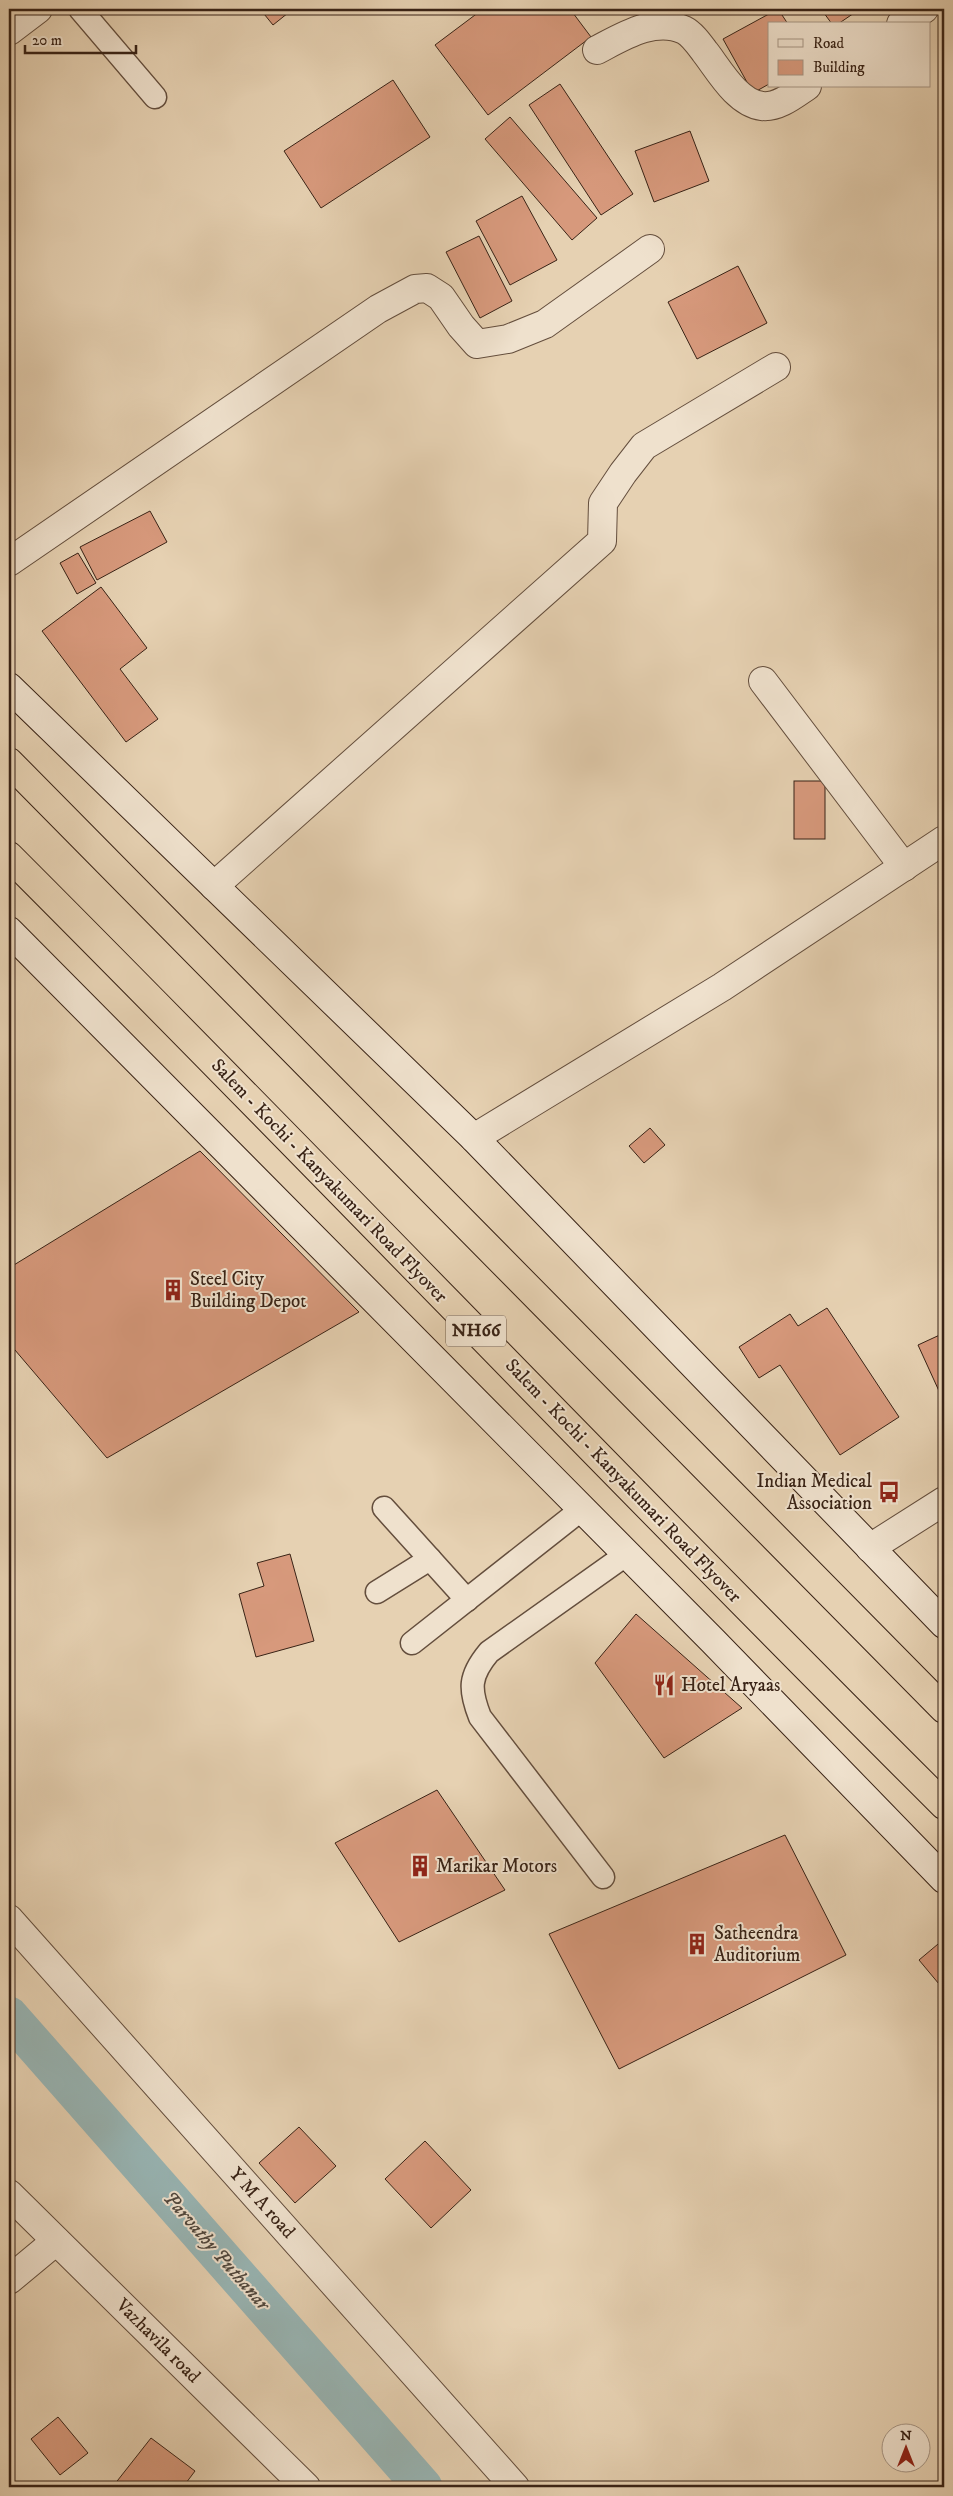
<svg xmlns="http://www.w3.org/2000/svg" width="953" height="2496" font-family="'IM FELL DW Pica',serif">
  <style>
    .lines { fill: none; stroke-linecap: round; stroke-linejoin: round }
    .canal { stroke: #98b5b4; stroke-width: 39 }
    .building { fill: #d7997c; stroke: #392316 }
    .lane-casing { stroke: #644e3d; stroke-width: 25 }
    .street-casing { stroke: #644e3d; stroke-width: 30 }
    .secondary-casing { stroke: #392316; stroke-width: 30 }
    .highway-casing { stroke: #392316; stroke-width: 30 }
    .lane { stroke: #efe1cd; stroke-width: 22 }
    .street { stroke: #efe1cd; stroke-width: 28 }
    .secondary { stroke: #efe1cd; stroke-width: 28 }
    .highway { stroke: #e6d1b2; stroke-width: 28 }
    .labels { text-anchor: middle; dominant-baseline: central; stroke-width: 4; stroke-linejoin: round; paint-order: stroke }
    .shield { fill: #efe1cd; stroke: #705c4d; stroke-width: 1 }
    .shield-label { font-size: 18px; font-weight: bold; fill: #392316 }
    .street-label { font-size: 19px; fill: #392316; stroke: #efe1cd }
    .poi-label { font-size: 19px; fill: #392316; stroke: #efe1cd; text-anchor: start }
    .water-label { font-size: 20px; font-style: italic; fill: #51483e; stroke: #efe1cd }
  </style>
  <rect width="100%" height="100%" fill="#e6d1b2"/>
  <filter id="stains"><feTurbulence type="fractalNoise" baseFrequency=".004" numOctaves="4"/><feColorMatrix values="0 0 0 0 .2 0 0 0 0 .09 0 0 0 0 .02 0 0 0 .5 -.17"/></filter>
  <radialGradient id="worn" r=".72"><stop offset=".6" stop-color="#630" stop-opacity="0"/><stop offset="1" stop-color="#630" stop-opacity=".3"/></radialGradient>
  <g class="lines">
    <polyline class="canal" points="9,2016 423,2487"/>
  </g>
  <g class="building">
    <polygon points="260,9 293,9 273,25"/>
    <polygon points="483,9 570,9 591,37 488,115 435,45"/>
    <polygon points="778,9 788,24 769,24 769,84 753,93 723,39"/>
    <polygon points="821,9 860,9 838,24 832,24"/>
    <polygon points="393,80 430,137 321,208 284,151"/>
    <polygon points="560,84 633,194 601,215 529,105"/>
    <polygon points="510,117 597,218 572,240 485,139"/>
    <polygon points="690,131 709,181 654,202 635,151"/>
    <polygon points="522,196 557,260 510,285 476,221"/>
    <polygon points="479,236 512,301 480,318 446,252"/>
    <polygon points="738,266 767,323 697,359 668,302"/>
    <polygon points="150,511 167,542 97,580 80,547"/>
    <polygon points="78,553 96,583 77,594 60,563"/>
    <polygon points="101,587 147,648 120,669 158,719 126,742 42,631"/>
    <rect x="794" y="781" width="31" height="58"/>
    <polygon points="650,1128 665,1145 644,1163 629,1146"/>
    <polygon points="200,1151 359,1312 107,1458 9,1343 9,1268"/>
    <polygon points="827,1308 899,1417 840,1455 780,1365 759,1378 739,1347 790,1314 798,1326"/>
    <polygon points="944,1333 944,1389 939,1391 918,1345"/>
    <polygon points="290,1554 314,1641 256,1657 239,1594 264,1586 257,1563"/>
    <polygon points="636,1614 742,1708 664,1758 595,1663"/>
    <polygon points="437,1790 505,1890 399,1942 335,1843"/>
    <polygon points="785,1835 846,1955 619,2069 549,1934"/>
    <polygon points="944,1939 944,1990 919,1960"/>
    <polygon points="299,2127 336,2166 295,2203 259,2163"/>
    <polygon points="425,2141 471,2190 431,2228 385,2179"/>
    <polygon points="58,2417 88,2453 60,2475 31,2439"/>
    <polygon points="151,2438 195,2471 183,2487 116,2487 114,2485"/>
  </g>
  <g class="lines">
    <g class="lane-casing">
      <g id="lane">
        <polyline points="80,9 155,97"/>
        <polyline points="384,1508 467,1600"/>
        <polyline points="377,1592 430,1559"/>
        <polyline points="412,1643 582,1509"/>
        <path d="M603,1877l-123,-160c-11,-28 -11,-41 9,-65l138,-98"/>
      </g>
    </g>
    <g class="street-casing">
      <g id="street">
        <polyline points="901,24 924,9"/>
        <polyline points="9,31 38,9"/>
        <path d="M597,50c25,-13 58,-34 87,-20 8,4 15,14 21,22 14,18 32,51 57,54 16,2 33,-12 45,-20"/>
        <polyline points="9,562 378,309 415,289 427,288 441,297 461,326 477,344 508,339 545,324 650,249"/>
        <polyline points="763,681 904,867"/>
        <polyline points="214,886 602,541 603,503 623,473 644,446 776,367"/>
        <polyline points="474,1138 722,987 944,840"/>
        <polyline points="870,1548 944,1501"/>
        <polyline points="9,1919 515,2487"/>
        <polyline points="9,2194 306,2487"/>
        <polyline points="9,2280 56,2241"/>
      </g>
    </g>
    <g class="secondary-casing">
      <g id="secondary">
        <polyline points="9,687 474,1138 944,1624"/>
        <polyline points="9,931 713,1641 944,1879"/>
      </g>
    </g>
    <g class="highway-casing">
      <g id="highway">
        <polyline points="9,762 944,1709"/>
        <path d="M9,856c314,314 620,636 935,949"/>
      </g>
    </g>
    <use href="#lane" class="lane"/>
    <use href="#street" class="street"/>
    <use href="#secondary" class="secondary"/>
    <use href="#highway" class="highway"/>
  </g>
  <defs>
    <g id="building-bare" transform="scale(1.725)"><path d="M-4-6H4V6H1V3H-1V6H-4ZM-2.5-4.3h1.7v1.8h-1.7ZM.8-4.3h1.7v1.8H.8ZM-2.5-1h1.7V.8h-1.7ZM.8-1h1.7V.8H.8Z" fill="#8f2418" stroke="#efe1cd" stroke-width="2.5" paint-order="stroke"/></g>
    <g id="bus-bare" transform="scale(1.725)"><path d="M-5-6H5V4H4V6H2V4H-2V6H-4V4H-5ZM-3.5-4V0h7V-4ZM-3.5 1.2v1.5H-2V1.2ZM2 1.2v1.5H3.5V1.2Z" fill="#8f2418" stroke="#efe1cd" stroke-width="2.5" paint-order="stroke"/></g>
    <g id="restaurant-bare" transform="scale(1.725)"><path d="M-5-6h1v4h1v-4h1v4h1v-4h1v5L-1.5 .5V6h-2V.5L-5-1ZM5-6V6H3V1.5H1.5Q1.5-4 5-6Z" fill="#8f2418" stroke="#efe1cd" stroke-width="2.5" paint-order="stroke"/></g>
  </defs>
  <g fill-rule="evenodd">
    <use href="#building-bare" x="173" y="1290"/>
    <use href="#bus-bare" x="889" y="1492"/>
    <use href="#restaurant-bare" x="664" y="1685"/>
    <use href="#building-bare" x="420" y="1866"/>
    <use href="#building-bare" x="697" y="1944"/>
  </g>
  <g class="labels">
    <rect class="shield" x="446" y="1315.5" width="60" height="31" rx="4"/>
    <g class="shield-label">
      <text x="476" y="1331">NH66</text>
    </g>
    <g class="street-label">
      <text transform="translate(329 1181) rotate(46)">Salem - Kochi - Kanyakumari Road Flyover</text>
      <text transform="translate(623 1481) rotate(46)">Salem - Kochi - Kanyakumari Road Flyover</text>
      <text transform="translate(262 2203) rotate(48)">Y M A road</text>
      <text transform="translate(158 2341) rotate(45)">Vazhavila road</text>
    </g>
    <g class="poi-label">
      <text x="190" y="1279">Steel City<tspan x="190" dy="22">Building Depot</tspan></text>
      <text x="872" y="1481" text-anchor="end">Indian Medical<tspan x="872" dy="22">Association</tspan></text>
      <text x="681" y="1685">Hotel Aryaas</text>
      <text x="436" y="1866">Marikar Motors</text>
      <text x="714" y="1933">Satheendra<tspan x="714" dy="22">Auditorium</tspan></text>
    </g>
    <g class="water-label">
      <text transform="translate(216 2251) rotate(49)">Parvathy Puthanar</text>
    </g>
  </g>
  <rect width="953" height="2496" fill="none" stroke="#e6d1b2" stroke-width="30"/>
  <rect x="10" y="10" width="933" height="2476" fill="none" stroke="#392316" stroke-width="2.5"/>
  <rect x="15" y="15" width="923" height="2466" fill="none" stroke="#392316"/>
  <rect x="768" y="22" width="162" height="65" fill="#efe1cd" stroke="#a69584"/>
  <rect x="778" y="39" width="25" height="8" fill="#efe1cd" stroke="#a69584"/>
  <text x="813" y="48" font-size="15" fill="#392316">Road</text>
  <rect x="778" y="60" width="25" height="15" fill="#d7997c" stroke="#a69584"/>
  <text x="813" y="72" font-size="15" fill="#392316">Building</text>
  <g transform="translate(906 2448)"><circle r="24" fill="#efe1cd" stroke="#a69584"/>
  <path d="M0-4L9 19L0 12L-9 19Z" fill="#8f2418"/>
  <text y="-8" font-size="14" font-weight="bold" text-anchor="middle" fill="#392316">N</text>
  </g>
  <path d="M25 45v8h111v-8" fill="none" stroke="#392316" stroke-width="2.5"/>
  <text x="32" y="45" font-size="15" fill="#392316" stroke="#efe1cd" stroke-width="4" paint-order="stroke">20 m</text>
  <rect width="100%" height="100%" filter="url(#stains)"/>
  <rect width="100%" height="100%" fill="url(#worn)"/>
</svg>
